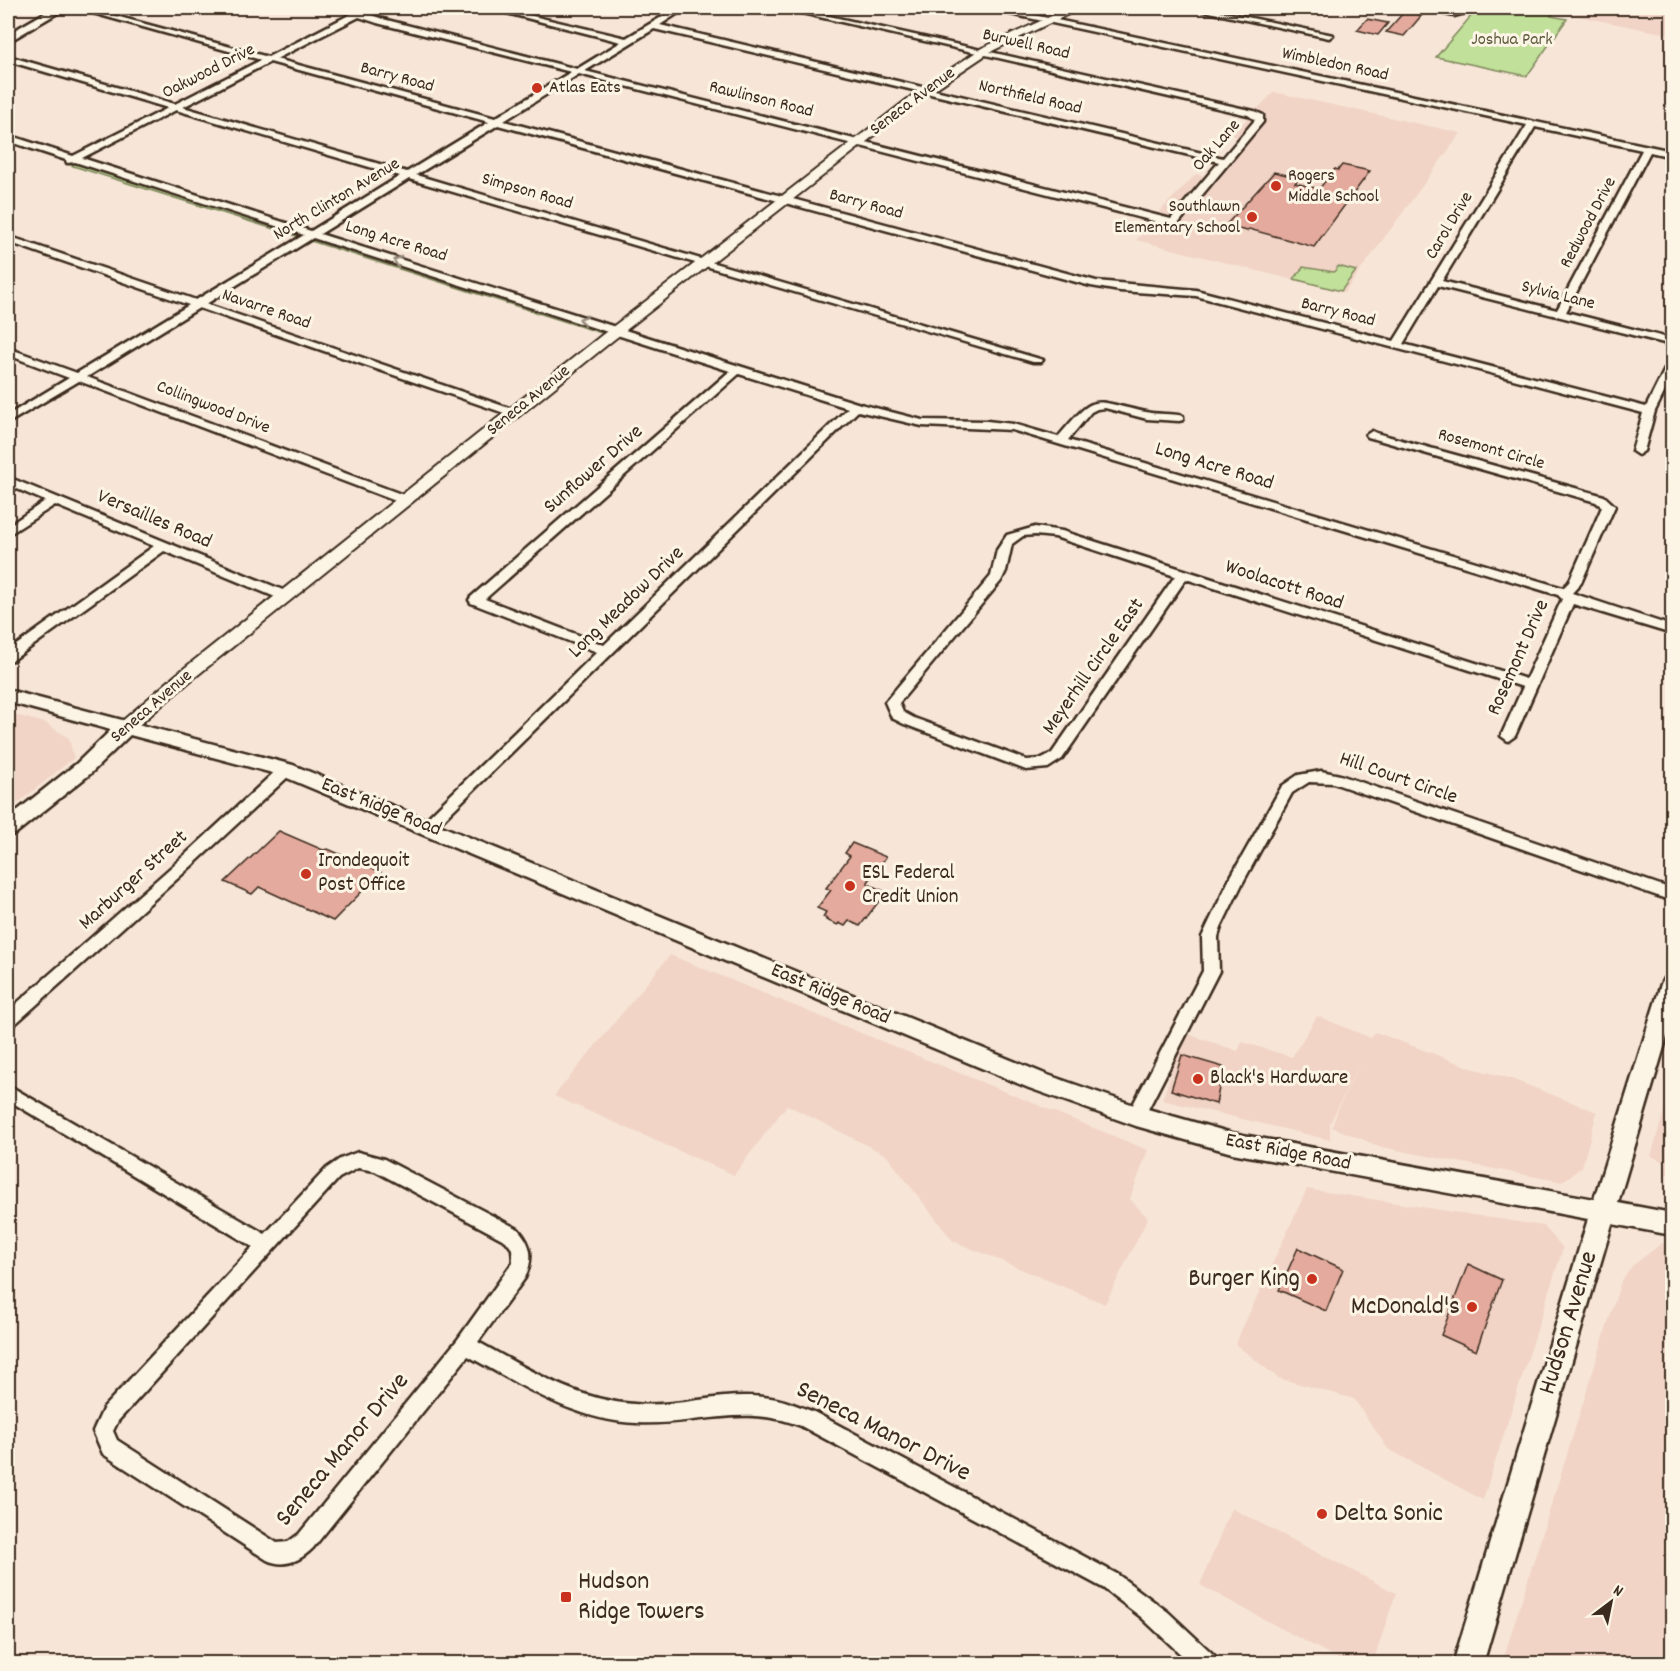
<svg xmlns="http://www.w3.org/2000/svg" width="1680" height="1671" font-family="Dekko,sans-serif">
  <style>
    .built { fill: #f1d4c6 }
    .green { fill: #c1e099; stroke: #7e855c; stroke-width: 1.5 }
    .building { fill: #e3aa9d; stroke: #3b2a1e; stroke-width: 1.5 }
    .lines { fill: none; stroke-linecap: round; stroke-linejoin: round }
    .minor-casing { stroke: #3b2a1e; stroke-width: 5 }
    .tertiary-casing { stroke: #3b2a1e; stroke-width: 4 }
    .secondary-casing { stroke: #3b2a1e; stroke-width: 5 }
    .minor { fill: #fcf5e5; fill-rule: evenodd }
    .tertiary { fill: #fcf5e5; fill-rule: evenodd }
    .secondary { fill: #fcf5e5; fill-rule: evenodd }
    .oneway { stroke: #9c9082 }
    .poi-dot { fill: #c8321e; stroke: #fcf5e5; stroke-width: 2 }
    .labels { text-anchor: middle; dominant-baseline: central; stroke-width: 6; stroke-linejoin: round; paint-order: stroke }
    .far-park-label { font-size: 18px; fill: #5c583d; stroke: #fcf5e5 }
    .far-street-label { font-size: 18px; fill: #3b2a1e; stroke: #fcf5e5 }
    .far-poi-label { font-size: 18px; fill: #3b2a1e; stroke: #fcf5e5; text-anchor: start }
    .street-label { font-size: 21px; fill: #3b2a1e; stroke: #fcf5e5 }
    .poi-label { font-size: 21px; fill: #3b2a1e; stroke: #fcf5e5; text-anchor: start }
    .near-poi-label { font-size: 26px; fill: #3b2a1e; stroke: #fcf5e5; text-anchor: end }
    .near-street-label { font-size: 26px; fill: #3b2a1e; stroke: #fcf5e5 }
  </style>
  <rect width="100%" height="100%" fill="#f7e6d7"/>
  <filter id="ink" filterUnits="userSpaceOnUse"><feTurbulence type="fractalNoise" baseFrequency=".0167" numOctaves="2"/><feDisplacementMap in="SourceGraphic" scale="12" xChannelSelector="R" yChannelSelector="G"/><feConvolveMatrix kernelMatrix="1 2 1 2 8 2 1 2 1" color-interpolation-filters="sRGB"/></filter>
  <g filter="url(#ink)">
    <g class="built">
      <polygon points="1559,8 1672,8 1672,35 1556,12"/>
      <polygon points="1274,92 1461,133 1344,293 1136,240 1161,216 1159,212 1196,174 1216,179 1250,140 1231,135"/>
      <polygon points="8,713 45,723 69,738 74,758 8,811"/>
      <polygon points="670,955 1148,1150 1130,1199 1148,1218 1105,1304 953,1241 886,1155 787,1105 734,1175 554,1096"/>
      <polygon points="1317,1016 1371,1038 1375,1032 1472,1068 1509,1078 1597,1112 1582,1167 1562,1182 1381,1147 1332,1127 1338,1109 1361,1061 1330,1123 1330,1140 1162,1100 1185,1033 1238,1051 1242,1042 1292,1057"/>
      <polygon points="1672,1084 1672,1176 1664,1173 1666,1163 1651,1156"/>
      <polygon points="1307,1189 1544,1226 1563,1248 1483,1500 1388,1449 1354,1399 1278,1378 1235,1344"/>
      <polygon points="1662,1243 1672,1246 1672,1663 1502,1663 1621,1281 1632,1266"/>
      <polygon points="1231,1508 1396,1593 1373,1663 1346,1663 1200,1585"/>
    </g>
    <g class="green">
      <polygon points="1478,8 1556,8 1551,16 1567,19 1527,76 1436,57"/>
      <polygon points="75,162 302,234 302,235 296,236 70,165"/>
      <polygon points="317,238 606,331 606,332 601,333 311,241"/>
      <polygon points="1338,266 1356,271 1341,291 1294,279 1303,267 1334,272"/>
    </g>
    <g class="building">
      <polygon points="1404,12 1422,15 1404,36 1386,32"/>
      <polygon points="1367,19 1388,23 1378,35 1357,30"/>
      <polygon points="1342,165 1370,171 1314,247 1249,229 1247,231 1225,226 1274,172 1300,178 1295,183 1319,189 1335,169 1338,170"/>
      <polygon points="279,831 323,850 328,849 381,872 333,921 259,887 252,894 225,882"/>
      <polygon points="852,843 886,857 868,882 868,884 886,892 860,926 849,921 845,926 839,923 838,925 826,920 827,919 823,917 826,912 817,908 831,890 826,888 850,856 845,853"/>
      <polygon points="1182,1055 1223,1067 1216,1104 1171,1090"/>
      <polygon points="1298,1248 1343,1269 1326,1311 1279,1290"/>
      <polygon points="1468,1264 1502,1280 1476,1351 1441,1335"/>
    </g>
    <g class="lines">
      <g class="minor-casing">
        <g id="minor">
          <path d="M75,8h11l182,49 83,-43 -14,-6 21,3 6,-2 4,2 -3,2 18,6 194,50 44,-27 -134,-34h12l127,30 51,-30h9l-26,17 563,133 32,-38 -7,-5 -468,-107h13l461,103 9,4v7l-86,103 -4,1 -594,-152 -75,47 592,160 100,9 198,51 133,-216 -535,-115 -4,-2h13l671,143v6l-22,-5 -84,160 106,27v6l-234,-59 -35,58 243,63 20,-40 6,-3v13l-17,34 -11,40 -6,4 -6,-4 11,-38 -447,-117 -76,-5 -29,-5 -593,-161 -82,50 627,185 -2,2h-8l-624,-183 -89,55 540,170 62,16 65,1 26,3 45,13c40,-47 32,-36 88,-25 12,3 25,1 37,4v4l-4,1 -32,-2 -42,-11 -8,1 -6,3 -23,28 495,148 6,-6 33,-75 -6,-5 -228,-65 -2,-2 6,-4 4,2 228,63 11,10 -34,77 -9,10 100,33v8l-99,-30 -58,132 -7,5 -7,-5 22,-49 -337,-108 -124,180 -14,9 -22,2 -122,-46 -12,-6 -7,-16 106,-126 6,-26 10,-15 28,-8 27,4 464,148 36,-80 -4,-4 -546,-165 -90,-4 -64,-15 -426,420h-10l-2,-4 2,-4 175,-171 -126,-49 -2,-3 2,-3 259,-226 -417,-133 -107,66 312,107v4h-8l-311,-107 -112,69 322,120v6h-8l-322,-122 -71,42v-8l61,-37 -61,-23v-7l69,25 112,-68 -181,-63v-6l188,64 108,-65 -229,-73 -8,1 -1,-3 -58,-19v-6l65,21 95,-48 -160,-47v-5l167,48 86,-44zM359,17l18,6 194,49 -76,46 -219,-59zM654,29l565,133 -48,57 -586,-148zM270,62l219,60 -82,50 -224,-65zM176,110l224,66 -89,55 -229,-73zM1535,127l107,23 -85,160 -115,-29zM739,374l109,34 -244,237 -119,-46zM1035,535l20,2 120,39 -123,177 -12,6 -13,1 -113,-42 -11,-6 -4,-9 102,-122 5,-10 6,-27 11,-8z"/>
          <polygon points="1190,8 1204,8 1333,35 1329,38"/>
          <polygon points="1418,8 1448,10 1444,8 1459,8 1465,13 1454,16"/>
          <polygon points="8,477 290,593 292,596 285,600 280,599 164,551 13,660 8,661 8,651 154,546 55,505 8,535 8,526 45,501 8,485"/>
          <polygon points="286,765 293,770 291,774 196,862 14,1025 8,1026 8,1011 186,854 281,766"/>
          <polygon points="1321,771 1340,775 1672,889 1672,901 1333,783 1309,782 1292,793 1242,884 1221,927 1218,937 1219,971 1142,1121 1136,1123 1130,1121 1127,1116 1203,971 1202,937 1229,880 1282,786 1298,775"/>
          <path d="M8,1085l257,149 62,-66 13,-9 18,-7 26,7 134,70c15,17 15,30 7,49l-47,64c50,27 98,58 156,62 45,4 92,-14 137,-6 15,2 29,9 43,14l303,162 51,38 47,44 3,8h-27l-50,-47 -38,-29 -302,-162c-58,-23 -105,0 -164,-3 -62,-2 -116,-38 -169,-67l-155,192c-13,13 -29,20 -46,12l-164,-106 -10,-23 11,-24 149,-160 -245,-147zM358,1168l17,3 131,70 6,8 1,13 -55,77 -159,195 -11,8 -11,1 -160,-103 -4,-9 5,-10 221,-243z"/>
        </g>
      </g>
      <g class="tertiary-casing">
        <polygon id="tertiary" points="1069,8 1081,8 990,52 926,95 612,341 189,682 132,731 120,731 118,727 120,723 177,674 602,335 918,91 982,48"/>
      </g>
      <g class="secondary-casing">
        <g id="secondary">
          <polygon points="53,8 66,8 8,42 8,34"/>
          <polygon points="8,690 293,765 1045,1074 1137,1106 1232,1133 1594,1199 1661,984 1664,978 1672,975 1672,1020 1618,1203 1672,1213 1672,1235 1612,1224 1483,1664 1453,1664 1588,1219 1232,1153 1136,1126 1029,1088 280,775 130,735 90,774 15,834 8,836 8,818 76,764 111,730 8,702"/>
        </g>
      </g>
      <use href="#minor" class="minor"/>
      <use href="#tertiary" class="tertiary"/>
      <use href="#secondary" class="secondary"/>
    </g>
    <defs><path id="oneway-chevron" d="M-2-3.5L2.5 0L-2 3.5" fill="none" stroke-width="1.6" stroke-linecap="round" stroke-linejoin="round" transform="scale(1.5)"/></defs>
    <g class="oneway">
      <use href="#oneway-chevron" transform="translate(397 261) rotate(-163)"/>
      <use href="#oneway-chevron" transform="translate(583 320) rotate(-163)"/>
    </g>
  </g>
  <g class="poi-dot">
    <circle cx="537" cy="88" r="6"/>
    <circle cx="1276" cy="186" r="6"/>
    <circle cx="1252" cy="217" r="6"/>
    <circle cx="306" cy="874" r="6"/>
    <circle cx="850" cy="886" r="6"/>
    <circle cx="1198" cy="1079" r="6"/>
    <circle cx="1312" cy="1279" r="6"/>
    <circle cx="1472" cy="1307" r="6"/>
    <circle cx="1322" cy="1514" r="6"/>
    <rect x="560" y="1591" width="12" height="12" rx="3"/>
  </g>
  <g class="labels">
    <g class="far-park-label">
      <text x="1512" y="40">Joshua Park</text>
    </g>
    <g class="far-street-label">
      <text transform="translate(1026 45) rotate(13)">Burwell Road</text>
      <text transform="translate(1335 65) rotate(12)">Wimbledon Road</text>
      <text transform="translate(209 72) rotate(-27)">Oakwood Drive</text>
      <text transform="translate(397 78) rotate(15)">Barry Road</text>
      <text transform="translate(1030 98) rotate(13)">Northfield Road</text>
      <text transform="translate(761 100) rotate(14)">Rawlinson Road</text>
      <text transform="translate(913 102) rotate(-37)">Seneca Avenue</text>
      <text transform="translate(1217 146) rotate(-49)">Oak Lane</text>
      <text transform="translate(527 192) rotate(16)">Simpson Road</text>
      <text transform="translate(337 200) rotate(-31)">North Clinton Avenue</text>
      <text transform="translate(866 205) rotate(15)">Barry Road</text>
      <text transform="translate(1589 223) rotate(-62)">Redwood Drive</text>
      <text transform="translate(1450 226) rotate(-59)">Carol Drive</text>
      <text transform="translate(396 242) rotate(17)">Long Acre Road</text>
      <text transform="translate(1558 296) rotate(14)">Sylvia Lane</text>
      <text transform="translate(266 310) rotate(19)">Navarre Road</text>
      <text transform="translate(1338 313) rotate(14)">Barry Road</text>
      <text transform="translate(529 401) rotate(-39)">Seneca Avenue</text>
      <text transform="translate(213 408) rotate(21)">Collingwood Drive</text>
      <text transform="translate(1491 450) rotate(16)">Rosemont Circle</text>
      <text transform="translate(152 707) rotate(-41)">Seneca Avenue</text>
    </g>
    <g class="far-poi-label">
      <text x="549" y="88">Atlas Eats</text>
      <text x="1288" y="176">Rogers<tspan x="1288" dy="21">Middle School</tspan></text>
      <text x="1240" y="207" text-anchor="end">Southlawn<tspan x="1240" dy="21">Elementary School</tspan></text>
    </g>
    <g class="street-label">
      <text transform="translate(1214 467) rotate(17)">Long Acre Road</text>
      <text transform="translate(594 470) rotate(-41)">Sunflower Drive</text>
      <text transform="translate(154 520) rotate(23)">Versailles Road</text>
      <text transform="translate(1284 586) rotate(18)">Woolacott Road</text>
      <text transform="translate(627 603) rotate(-44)">Long Meadow Drive</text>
      <text transform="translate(1519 658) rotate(-66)">Rosemont Drive</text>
      <text transform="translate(1094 667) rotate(-55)">Meyerhill Circle East</text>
      <text transform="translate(1398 779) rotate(19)">Hill Court Circle</text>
      <text transform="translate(381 808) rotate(22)">East Ridge Road</text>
      <text transform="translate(134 881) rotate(-42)">Marburger Street</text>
      <text transform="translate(830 995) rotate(23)">East Ridge Road</text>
      <text transform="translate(1288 1153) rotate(11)">East Ridge Road</text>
    </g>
    <g class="poi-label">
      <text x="318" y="862">Irondequoit<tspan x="318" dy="24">Post Office</tspan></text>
      <text x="862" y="874">ESL Federal<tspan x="862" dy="24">Credit Union</tspan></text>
      <text x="1210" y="1079">Black's Hardware</text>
    </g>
    <g class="near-poi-label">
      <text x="1300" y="1279">Burger King</text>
      <text x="1460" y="1307">McDonald's</text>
      <text x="1334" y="1514" text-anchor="start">Delta Sonic</text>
      <text x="578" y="1582" text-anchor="start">Hudson<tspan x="578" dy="30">Ridge Towers</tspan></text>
    </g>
    <g class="near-street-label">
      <text transform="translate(1569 1323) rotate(-73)">Hudson Avenue</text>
      <text transform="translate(883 1432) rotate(27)">Seneca Manor Drive</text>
      <text transform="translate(343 1450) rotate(-50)">Seneca Manor Drive</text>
    </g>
  </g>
  <rect width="1680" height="1671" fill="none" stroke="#fcf5e5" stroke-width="30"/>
  <rect x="15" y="15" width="1650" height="1641" fill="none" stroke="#3b2a1e" stroke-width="2" filter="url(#ink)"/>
  <g transform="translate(1611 1602) rotate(32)" stroke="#fcf5e5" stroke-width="4.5" paint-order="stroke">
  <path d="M0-4.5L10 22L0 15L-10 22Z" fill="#3b2a1e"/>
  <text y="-9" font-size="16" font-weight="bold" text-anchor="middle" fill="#3b2a1e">N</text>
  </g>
</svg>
